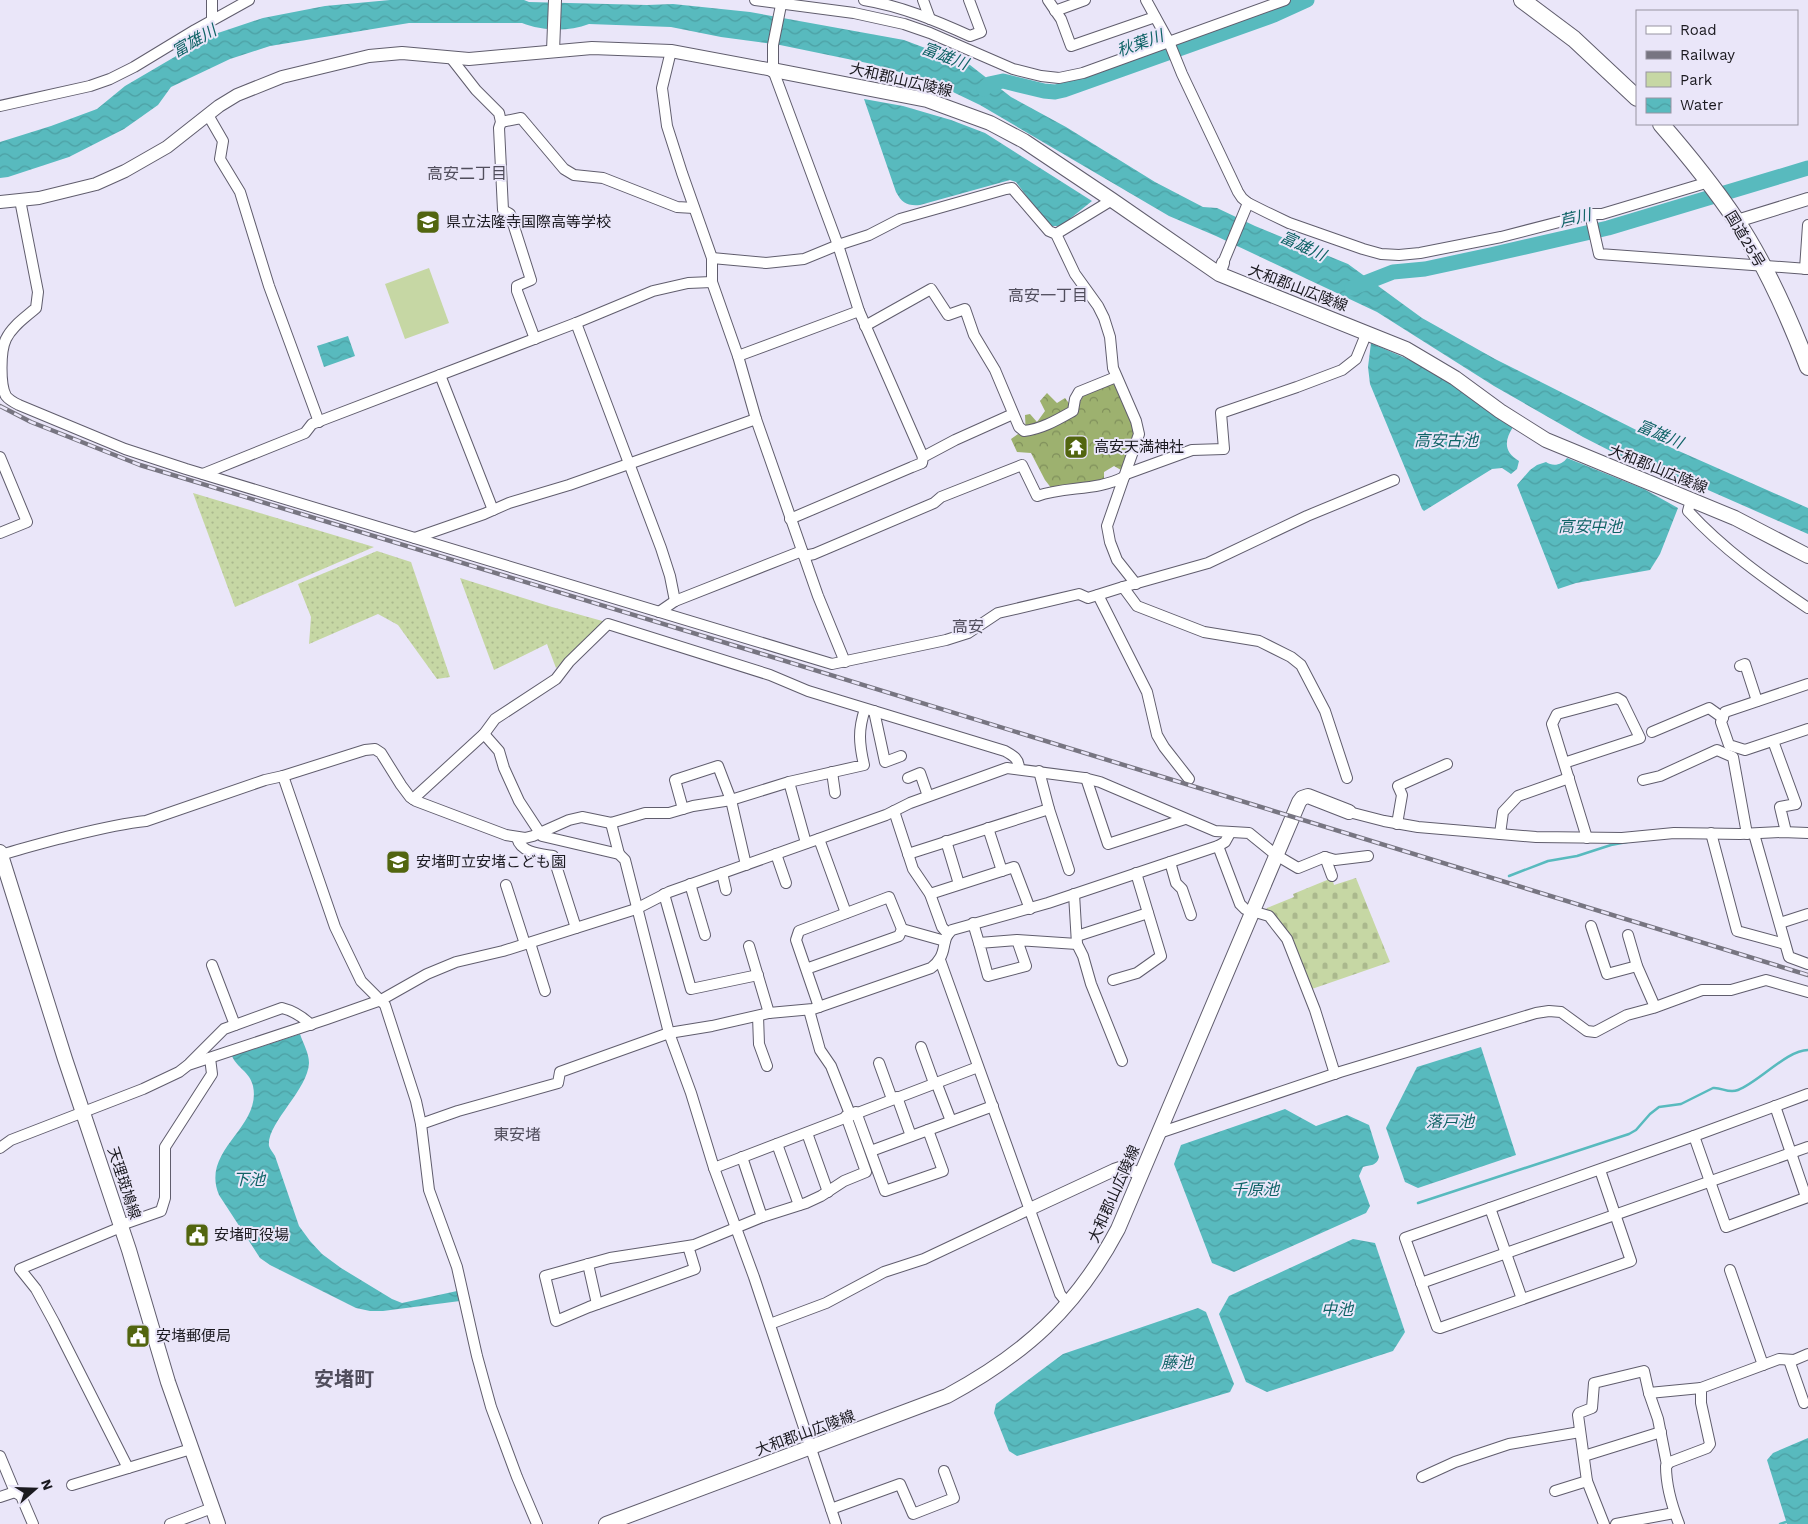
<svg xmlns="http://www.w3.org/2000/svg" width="1808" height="1524" font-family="'Work Sans','Noto Sans JP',sans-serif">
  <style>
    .green { fill: url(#green-dots) }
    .forest { fill: url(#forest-crowns) }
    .cemetery { fill: url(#cemetery-stones) }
    .pitch { fill: #c6d7a4 }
    .water { fill: url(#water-waves) }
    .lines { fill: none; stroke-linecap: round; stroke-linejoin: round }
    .stream { stroke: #58babe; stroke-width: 2.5 }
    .river { stroke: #58babe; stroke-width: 15 }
    .minor-casing { stroke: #605d6d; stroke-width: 12 }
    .tertiary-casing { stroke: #605d6d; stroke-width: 14 }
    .secondary-casing { stroke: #605d6d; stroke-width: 16 }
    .trunk-casing { stroke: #605d6d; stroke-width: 18 }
    .minor { stroke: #fff; stroke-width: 10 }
    .tertiary { stroke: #fff; stroke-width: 12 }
    .secondary { stroke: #fff; stroke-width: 14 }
    .trunk { stroke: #fff; stroke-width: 16 }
    .rail-casing { stroke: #777581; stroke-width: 4.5 }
    .rail { stroke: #eae6f9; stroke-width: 2.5; stroke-dasharray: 8; stroke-linecap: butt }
    .labels { text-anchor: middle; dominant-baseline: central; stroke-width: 4; stroke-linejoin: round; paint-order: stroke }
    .street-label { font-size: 15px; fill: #1a191f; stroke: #eae6f9 }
    .poi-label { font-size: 15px; fill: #1a191f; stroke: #eae6f9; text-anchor: start }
    .water-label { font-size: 16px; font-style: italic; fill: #0f6366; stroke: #eae6f9 }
    .neighbourhood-label { font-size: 16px; fill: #514e5d; stroke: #eae6f9 }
    .district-label { font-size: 20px; font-weight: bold; fill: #514e5d; stroke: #eae6f9 }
  </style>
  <defs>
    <pattern id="green-dots" width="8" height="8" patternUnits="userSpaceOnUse" patternTransform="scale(1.25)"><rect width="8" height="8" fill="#c6d7a4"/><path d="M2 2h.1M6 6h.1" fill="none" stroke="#aab88d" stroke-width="1.8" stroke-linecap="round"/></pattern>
    <pattern id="forest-crowns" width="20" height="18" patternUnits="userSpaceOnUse" patternTransform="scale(1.25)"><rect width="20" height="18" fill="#9db16f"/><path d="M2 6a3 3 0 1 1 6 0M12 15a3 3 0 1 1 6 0" fill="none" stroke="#7f8f5b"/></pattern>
    <pattern id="cemetery-stones" width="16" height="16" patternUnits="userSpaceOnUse" patternTransform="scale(1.25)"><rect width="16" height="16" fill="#c6d7a4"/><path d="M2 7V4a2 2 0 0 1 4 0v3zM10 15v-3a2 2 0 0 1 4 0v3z" fill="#aab88d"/></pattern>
    <pattern id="water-waves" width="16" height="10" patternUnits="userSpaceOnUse" patternTransform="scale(1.25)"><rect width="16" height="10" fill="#58babe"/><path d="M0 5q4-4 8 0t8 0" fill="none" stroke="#4c9fa3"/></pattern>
  </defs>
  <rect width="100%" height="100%" fill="#eae6f9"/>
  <g class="green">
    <polygon points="193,493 374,547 235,607"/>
    <polygon points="377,551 411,562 450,677 437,679 398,625 378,614 309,644 311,617 298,584"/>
    <polygon points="460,578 552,607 606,622 556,668 547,644 494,670"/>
  </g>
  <polygon class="forest" points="1115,381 1133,424 1133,435 1121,470 1114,466 1104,472 1104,479 1052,489 1045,480 1031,453 1017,452 1011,439 1018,434 1026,436 1025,415 1030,414 1037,422 1045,411 1040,401 1047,393 1057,403 1065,398 1071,406 1076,409 1085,393"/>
  <polygon class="cemetery" points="1332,878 1334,885 1356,878 1390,962 1309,990 1298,963 1264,912 1267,908 1294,897 1293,894"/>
  <polygon class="pitch" points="429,268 449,323 405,339 385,284"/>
  <g class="water">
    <path d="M390,0h134l5,2 118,3 26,-1 77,8 154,28 66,25 41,32 55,30 89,55 48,25 14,1 38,18 93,38 74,54 73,41 177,89 136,60v26l-125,-55 -51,-17 -49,-25 -89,-51 -117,-74 -161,-76 -47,-20 -189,-111 -50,-24 -58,-17 -92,-19 -59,-8 -50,-10 -82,-3c-21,8 -47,7 -67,-1h-113l-139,23 -40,13 -59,28 -13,18 -34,24 -55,28 -61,20 -8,1v-36l51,-16 46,-17 28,-23 87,-51 51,-17 62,-12z"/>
    <path d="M864,99l39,7 48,14 34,13 107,68 -31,25h-12l-33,-44 -6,-2 -90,25c-13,1 -18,-2 -24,-13z"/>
    <polygon points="348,336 355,356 324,367 317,346"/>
    <path d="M1371,343l48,21 22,13 72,50c-9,14 -9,25 6,34l-2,8 -6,5 -9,-6 -10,1 -68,42 -2,-2 -52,-125 -2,-17z"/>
    <path d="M1567,458l77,31 34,19 -18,46 -10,16 -74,13 -18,6 -41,-104 13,-15 7,-5 9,-3c7,5 16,3 21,-4z"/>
    <path d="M300,1034c3,9 9,19 9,29 -1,27 -43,61 -40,83 1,3 4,7 6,10l24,70 11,15 12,13 19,14 51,31 10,4 55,-12 3,10 -77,10h-13l-14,-3 -86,-43 -10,-7 -41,-63c-19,-45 43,-67 34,-109 -3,-14 -16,-18 -21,-30z"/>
    <polygon points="1481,1047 1516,1155 1418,1188 1405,1182 1386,1128 1417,1067"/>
    <path d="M1285,1109l31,17 31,-11 22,10 10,32c-2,9 -9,8 -16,10l-4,9 11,30 -4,7 -132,59 -22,-9 -38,-99 7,-19z"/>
    <polygon points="1353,1239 1375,1243 1405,1332 1393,1351 1267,1392 1246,1382 1219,1314 1229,1296"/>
    <polygon points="1198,1308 1206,1312 1234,1384 1230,1392 1017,1456 1009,1451 994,1413 996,1404 1063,1354"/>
    <polygon points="1808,1438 1808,1524 1787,1524 1767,1460 1773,1453"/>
  </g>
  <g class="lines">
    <g class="stream">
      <polyline points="1509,876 1548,861 1577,856 1611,845 1627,842"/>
      <path d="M1418,1203l211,-69 7,-4 14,-16 9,-7 22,-3 32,-16c9,-1 15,6 25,2 21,-8 49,-40 70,-40"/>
      <polyline points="1780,1524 1786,1522"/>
    </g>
    <g class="river">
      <polyline points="984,89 989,84 1003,81 1044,91 1055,92 1064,90 1274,15 1307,0"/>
      <polyline points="1352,288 1393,272 1425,269 1490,255 1608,228 1808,168"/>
    </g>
    <g class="minor-casing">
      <g id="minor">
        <polyline points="212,0 212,20"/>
        <polyline points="755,0 854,13 904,24 930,33 1013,69 1041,76 1059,78 1083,73 1285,0"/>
        <polyline points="782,0 773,45 773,70 838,245 859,311 923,457"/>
        <path d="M864,0c37,6 73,21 106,36l11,-4 -12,-32"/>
        <polyline points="923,0 930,19"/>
        <polyline points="1048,0 1061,19 1071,46 1155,17"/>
        <polyline points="1146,0 1169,42 1182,74 1238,192 1242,198 1248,203 1266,212 1289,223 1363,249 1381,254 1399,255 1420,253 1501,237 1590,214 1602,214 1709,182"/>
        <polyline points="1055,11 1085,0"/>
        <polyline points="671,51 662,88 667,126 682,173 712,258 712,282 738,356 756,419 818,596 845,662"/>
        <polyline points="451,58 476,90 499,113 501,122 499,128 503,210 510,214 531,280 517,286 517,291 535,339"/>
        <polyline points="0,106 90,86 110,79 134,67 195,30 249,0"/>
        <polyline points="208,115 223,141 220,159 240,192 269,286 319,422"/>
        <polyline points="501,122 521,118 564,169 574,175 603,178 677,207 694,208"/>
        <path d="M20,200l18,92 -2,16c-10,9 -24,18 -30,31 -6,12 -6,46 0,57 3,4 9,7 13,9l106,44 61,20 646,195 114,-24 22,-7 30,-20 81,-19 9,4 35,-11"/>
        <polyline points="1590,214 1599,254 1808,269"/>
        <polyline points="1056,234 1112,200"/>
        <polyline points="712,258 766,263 804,259 838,245 869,235 900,219 1006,189 1012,188 1049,231 1056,234 1075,274 1098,306 1104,318 1110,337 1113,368 1136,421 1139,434 1107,526 1110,542 1117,560 1136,584"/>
        <polyline points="1223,263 1248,203"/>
        <polyline points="1805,269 1808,225"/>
        <polyline points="576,323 661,548 670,576 675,601"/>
        <path d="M865,326l66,-37 17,26 17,-6 9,26 21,35 24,57 5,4c18,-2 33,-11 49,-20l2,-12 4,-7 37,-15"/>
        <polyline points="738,356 859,311"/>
        <polyline points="440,375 493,510"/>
        <polyline points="0,457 27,522 0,533"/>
        <polyline points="203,474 305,433 312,424 576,323 653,291 688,283 712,282"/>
        <polyline points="1126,474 1192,450 1224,449 1221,413 1297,387 1342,370 1356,359 1367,332"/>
        <path d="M1691,500l-3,11c35,38 77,68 120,97"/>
        <polyline points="790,519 912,467 922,463 923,457 955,440 1013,414"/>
        <polyline points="415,538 484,514 509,503 569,485 756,419"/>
        <path d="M804,556l10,-2 120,-51 7,-6 81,-32 15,31c28,-10 60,-5 87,-19"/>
        <polyline points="1098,595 1147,692 1157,735 1164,747 1189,779"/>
        <polyline points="659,612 675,601 802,551"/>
        <polyline points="1740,666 1745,664 1757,701"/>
        <polyline points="1808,684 1725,712 1721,722 1729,745 1745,750 1808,729"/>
        <polyline points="874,711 885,762 901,756"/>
        <polyline points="1652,732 1709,708 1723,718"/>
        <polyline points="484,734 499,751 504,768 519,801 542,836 619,854 625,860 669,1033 691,1093 714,1168 754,1277 836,1524"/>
        <polyline points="1773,741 1796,804 1780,807 1786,832"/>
        <polyline points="1564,763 1640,738 1622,701 1617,698 1557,714 1552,724 1587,838"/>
        <polyline points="1039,771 1049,809 1069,870"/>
        <polyline points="832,772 835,793"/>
        <polyline points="283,776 335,927 361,981 385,1005 416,1101 421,1124 429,1190 457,1267 477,1356 491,1407 517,1477 537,1524"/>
        <polyline points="908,778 920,773 928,796"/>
        <polyline points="1086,778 1108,844 1185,819"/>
        <polyline points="1347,778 1325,711 1301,665 1291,657 1259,641 1204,632 1137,606 1123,587 1208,563 1307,516 1394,480"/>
        <polyline points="1643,780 1660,776 1717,750 1733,757 1747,834"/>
        <polyline points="789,782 806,843"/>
        <path d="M413,799l71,-65 11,-15 61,-40 13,-17 39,-38 162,51 38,16 197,60c9,5 14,8 14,18"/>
        <polyline points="683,809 675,780 718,766 731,800 746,865"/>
        <polyline points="894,811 913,869 930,894 942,927 948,934"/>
        <polyline points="1349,812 1384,821 1418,827 1536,837 1622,838 1674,833 1740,834 1782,832 1808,833"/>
        <polyline points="611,823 619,854"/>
        <polyline points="1397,824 1402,795 1398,786 1447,764"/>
        <polyline points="988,828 1002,871"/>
        <polyline points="1711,833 1737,931 1785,944"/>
        <polyline points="1500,834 1503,812 1518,796 1569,778"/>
        <polyline points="1754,834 1789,957 1808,964"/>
        <path d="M517,838c4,15 23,16 36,18l23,72"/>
        <polyline points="819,839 846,913"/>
        <polyline points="946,841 959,884"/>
        <polyline points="1218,846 1240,904 1245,909 1269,916 1287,939 1315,1010 1335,1074"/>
        <polyline points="776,854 786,883"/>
        <polyline points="908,854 1049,809"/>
        <path d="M1,855c19,-6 38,-11 57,-16 29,-7 58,-15 88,-18l119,-41 18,-4 82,-26 10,-1 6,4 20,32 9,12 6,4 90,34 19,3 8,-2 36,-16 13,-3 29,6 34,-10h24l24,-7 38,-6 58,-18 75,-17c-5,-22 -6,-35 1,-56"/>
        <polyline points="1325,857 1332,876"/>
        <polyline points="1170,862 1176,883 1182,889 1191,915"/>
        <polyline points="722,873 726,890"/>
        <polyline points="690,884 705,935"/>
        <polyline points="506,885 525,944"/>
        <polyline points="664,894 691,989 758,975"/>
        <polyline points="930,894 1014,867 1030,909"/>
        <polyline points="1074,894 1077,944 1083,956 1091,984 1122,1061"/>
        <polyline points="973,923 979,943"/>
        <polyline points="1780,923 1808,914"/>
        <polyline points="1591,926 1607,974 1637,966"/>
        <polyline points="902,929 945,941"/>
        <polyline points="1628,935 1637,966 1655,1007"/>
        <polyline points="1077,936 1148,913"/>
        <polyline points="1017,940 1026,966 988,976 979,943 1017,940 1077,944"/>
        <polyline points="530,943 545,991"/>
        <polyline points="749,946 769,1013"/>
        <polyline points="940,960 1060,1294 1068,1304"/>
        <polyline points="212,965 235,1025"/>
        <polyline points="806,969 899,936 902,929 889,897 799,931 796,940 819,1007"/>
        <polyline points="1113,980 1137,973 1161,956 1136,873"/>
        <polyline points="809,1010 820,1050 831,1066 850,1114"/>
        <polyline points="758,1016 759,1044 767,1066"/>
        <polyline points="921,1047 934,1083"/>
        <path d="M190,1063l34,-34 58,-21c12,3 20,8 29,17"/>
        <polyline points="879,1063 892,1099"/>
        <polyline points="936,1082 951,1121"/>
        <polyline points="897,1097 911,1136"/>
        <polyline points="1775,1106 1806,1197"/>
        <polyline points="856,1112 885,1191 943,1171 928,1130"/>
        <path d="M421,1124l37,-13 100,-28 2,-11 109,-39 43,-7 57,-13 44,-4 118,-41c4,-3 7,-6 9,-10 6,-9 2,-20 12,-28l96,-27 170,-57 7,-4 5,-9"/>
        <polyline points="807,1133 828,1192"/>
        <polyline points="1159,1133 1340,1072 1536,1013 1549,1011 1561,1012 1587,1031 1595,1032 1627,1015 1653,1008 1702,990 1731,990 1766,980 1808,992"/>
        <polyline points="1694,1136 1726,1227 1808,1197"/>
        <polyline points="777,1144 799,1205"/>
        <polyline points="0,1148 11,1140 143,1089 179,1072 188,1065 327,1019 381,1000 427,974 456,962 503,951 636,909 669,892 886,815 910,803 1007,768 1084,778 1100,782 1215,831 1249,833 1276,855 1298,868 1325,857 1335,860 1368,856"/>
        <polyline points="871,1151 993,1106"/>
        <polyline points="742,1157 762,1217"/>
        <polyline points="714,1168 978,1067"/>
        <polyline points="1600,1170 1631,1261 1440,1328 1437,1327 1405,1238 1694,1136 1808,1094"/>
        <polyline points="1490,1208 1522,1299"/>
        <polyline points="121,1225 161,1211 165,1198 165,1147 212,1074 210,1058"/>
        <polyline points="121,1227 20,1269 36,1289 54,1322 128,1468"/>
        <polyline points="688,1246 695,1269 589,1307 556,1321 545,1276 610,1258 688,1246 694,1245 762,1217 806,1203 821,1196 844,1181 866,1172 846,1116"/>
        <polyline points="588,1264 597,1304"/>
        <polyline points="1730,1270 1763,1365"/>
        <polyline points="1421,1283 1808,1147"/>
        <polyline points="770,1324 826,1303 884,1272 924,1259 1030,1209"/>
        <polyline points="1789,1360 1804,1403"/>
        <polyline points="1649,1393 1701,1388"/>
        <polyline points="0,1456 15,1492 21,1496 33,1524"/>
        <polyline points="1584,1456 1661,1432"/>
        <polyline points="1422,1477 1455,1462 1509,1444 1580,1432"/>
        <polyline points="72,1485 191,1449"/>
        <polyline points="1555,1491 1587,1481"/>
        <polyline points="0,1497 15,1492"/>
        <polyline points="831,1509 900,1484 913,1514 954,1498 944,1471"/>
        <polyline points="170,1524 212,1508"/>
        <polyline points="1604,1524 1587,1481 1578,1415 1579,1413 1592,1408 1594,1383 1644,1371 1649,1393 1658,1419 1667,1465"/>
        <polyline points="1616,1524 1674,1513"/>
        <path d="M1679,1524c-7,-18 -13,-40 -13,-58l4,-4 37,-14 3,-4 -9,-41v-15l78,-29 15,1 14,-6"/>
      </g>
    </g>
    <g class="tertiary-casing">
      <g id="tertiary">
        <polyline points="553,51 555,0"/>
        <polyline points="0,202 39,198 96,184 125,171 167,147 219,106 237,95 282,77 369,56 402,53 469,59 592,48 671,51 773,70"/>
        <polyline points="1737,221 1808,199"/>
        <polyline points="1219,274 1223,263"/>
        <polyline points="1030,1209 1114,1170 1123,1167 1140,1174"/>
      </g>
    </g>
    <g class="secondary-casing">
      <g id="secondary">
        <polyline points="773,70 927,100 990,123 1024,141 1112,200 1219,274 1406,349 1455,378 1500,411 1546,440 1735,518 1808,556"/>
        <polyline points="0,852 65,1059 129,1250 168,1382 218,1524"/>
        <path d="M606,1524l341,-128c78,-42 129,-88 171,-167l181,-427 3,-4 6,-2 41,16"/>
      </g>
    </g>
    <g class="trunk-casing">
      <g id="trunk">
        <polyline points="1522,0 1574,39 1637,98"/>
        <path d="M1661,124c27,31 52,62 75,96 30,45 53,97 72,147"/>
      </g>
    </g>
    <use href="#minor" class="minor"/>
    <use href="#tertiary" class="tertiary"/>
    <use href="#secondary" class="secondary"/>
    <use href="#trunk" class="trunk"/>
    <g class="rail-casing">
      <polyline id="rail" points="0,406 31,422 140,465 759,653 1808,975"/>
    </g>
    <use href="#rail" class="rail"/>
  </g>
  <defs>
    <g id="school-square" transform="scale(1.25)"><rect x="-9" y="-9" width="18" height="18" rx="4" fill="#52650f" stroke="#eae6f9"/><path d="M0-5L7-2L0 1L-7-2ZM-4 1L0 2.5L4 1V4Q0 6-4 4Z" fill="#fff"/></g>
    <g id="temple-square" transform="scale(1.25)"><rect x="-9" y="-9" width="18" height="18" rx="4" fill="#52650f" stroke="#eae6f9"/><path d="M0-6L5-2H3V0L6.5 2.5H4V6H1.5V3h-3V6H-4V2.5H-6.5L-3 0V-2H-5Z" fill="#fff"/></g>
    <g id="civic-square" transform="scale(1.25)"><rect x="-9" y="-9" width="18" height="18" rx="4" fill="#52650f" stroke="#eae6f9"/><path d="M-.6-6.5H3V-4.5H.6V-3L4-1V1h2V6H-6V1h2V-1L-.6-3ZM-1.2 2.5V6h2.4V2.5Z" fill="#fff"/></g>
  </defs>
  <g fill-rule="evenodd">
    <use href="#school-square" x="428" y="222"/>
    <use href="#temple-square" x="1076" y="447"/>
    <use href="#school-square" x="398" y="862"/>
    <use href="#civic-square" x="197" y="1235"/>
    <use href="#civic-square" x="138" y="1336"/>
  </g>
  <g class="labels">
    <g class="street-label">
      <text transform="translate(901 80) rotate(13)">大和郡山広陵線</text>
      <text transform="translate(1745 239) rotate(59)">国道25号</text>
      <text transform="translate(1298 288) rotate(21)">大和郡山広陵線</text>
      <text transform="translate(1658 469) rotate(22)">大和郡山広陵線</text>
      <text transform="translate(124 1183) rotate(72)">天理斑鳩線</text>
      <text transform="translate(1114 1194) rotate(-66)">大和郡山広陵線</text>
      <text transform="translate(805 1433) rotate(-20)">大和郡山広陵線</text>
    </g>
    <g class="poi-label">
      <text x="446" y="222">県立法隆寺国際高等学校</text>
      <text x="1094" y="447">高安天満神社</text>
      <text x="416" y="862">安堵町立安堵こども園</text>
      <text x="214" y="1235">安堵町役場</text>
      <text x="156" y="1336">安堵郵便局</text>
    </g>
    <g class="water-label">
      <text transform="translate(194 41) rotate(-30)">富雄川</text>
      <text transform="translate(1140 43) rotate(-20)">秋葉川</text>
      <text transform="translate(945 56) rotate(21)">富雄川</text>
      <text transform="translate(1575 218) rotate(-13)">芦川</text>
      <text transform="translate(1303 246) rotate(25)">富雄川</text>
      <text transform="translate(1660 434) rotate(23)">富雄川</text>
      <text x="1446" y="440">高安古池</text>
      <text x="1590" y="526">高安中池</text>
      <text x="1450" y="1121">落戸池</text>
      <text x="249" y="1179">下池</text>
      <text x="1255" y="1189">千原池</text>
      <text x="1337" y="1309">中池</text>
      <text x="1177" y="1362">藤池</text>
    </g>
    <g class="neighbourhood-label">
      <text x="467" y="173">高安二丁目</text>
      <text x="1048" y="295">高安一丁目</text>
      <text x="968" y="626">高安</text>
      <text x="517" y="1134">東安堵</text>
    </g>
    <g class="district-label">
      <text x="344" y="1379">安堵町</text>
    </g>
  </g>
  <rect x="1636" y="10" width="162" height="115" fill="#eae6f9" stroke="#9794a2"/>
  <rect x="1646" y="26" width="25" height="8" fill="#ffffff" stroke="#9794a2"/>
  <text x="1680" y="35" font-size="15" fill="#1a191f">Road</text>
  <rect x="1646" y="51" width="25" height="8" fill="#777581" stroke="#9794a2"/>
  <text x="1680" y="60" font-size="15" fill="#1a191f">Railway</text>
  <rect x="1646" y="72" width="25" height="15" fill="#c6d7a4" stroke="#9794a2"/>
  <text x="1680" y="85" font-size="15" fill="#1a191f">Park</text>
  <rect x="1646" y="98" width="25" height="15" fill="url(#water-waves)" stroke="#9794a2"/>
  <text x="1680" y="110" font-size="15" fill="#1a191f">Water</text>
  <g transform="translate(35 1489) rotate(70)" stroke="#eae6f9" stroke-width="4" paint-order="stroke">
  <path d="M0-4L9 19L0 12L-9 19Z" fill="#1a191f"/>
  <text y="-8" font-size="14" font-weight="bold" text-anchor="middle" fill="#1a191f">N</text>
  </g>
</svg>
